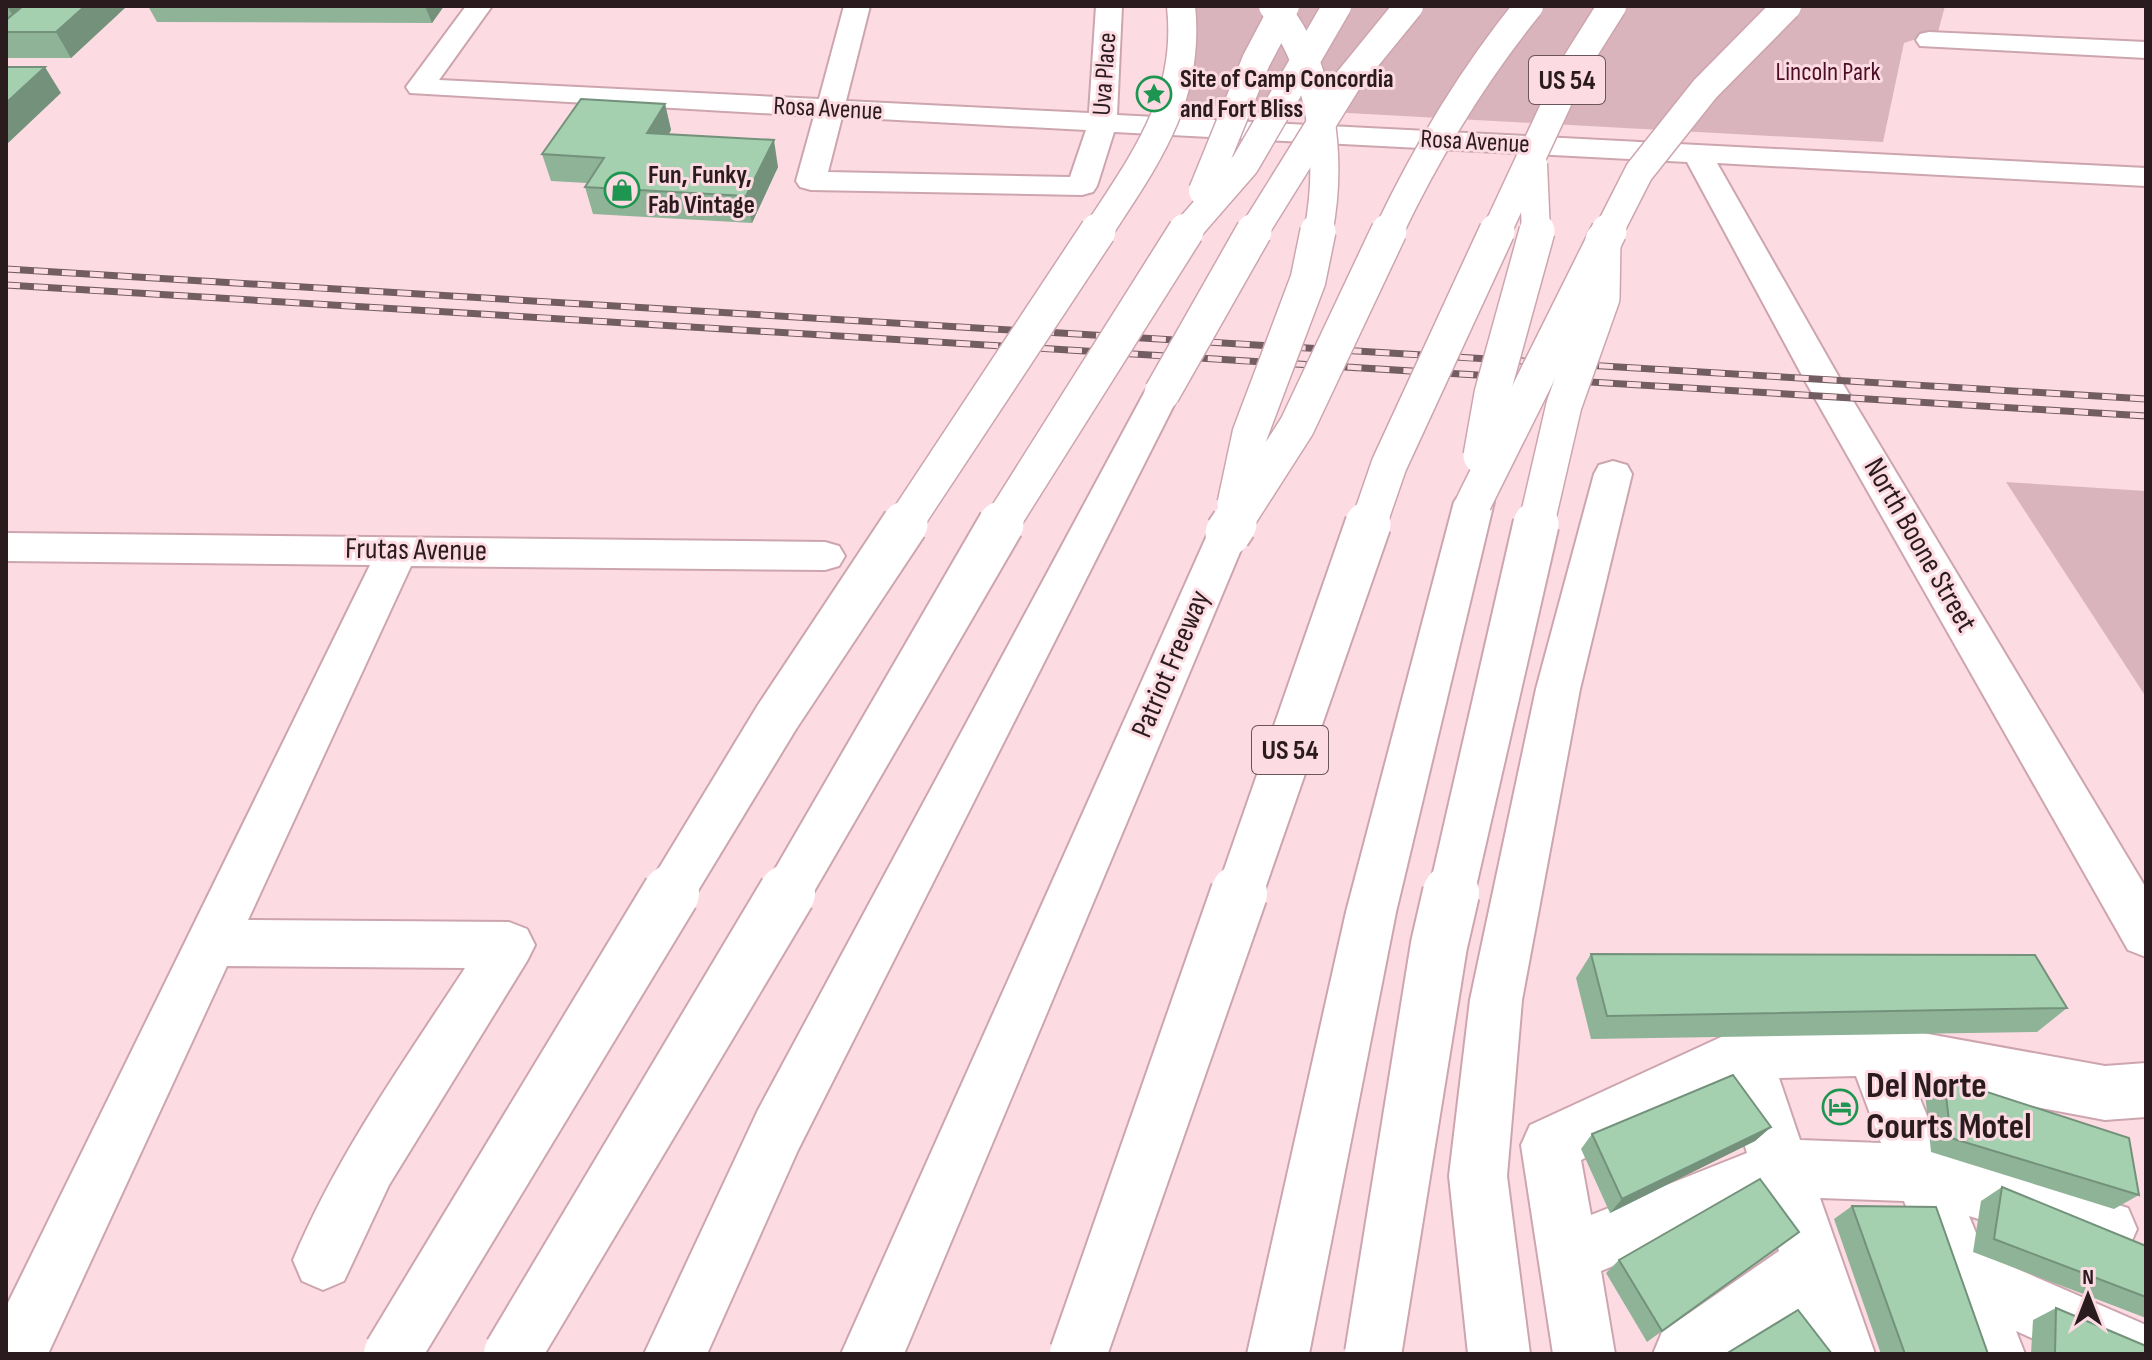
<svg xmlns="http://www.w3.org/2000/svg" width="2152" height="1360" font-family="'Sofia Sans Condensed',sans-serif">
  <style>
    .green { fill: #d9b4bd }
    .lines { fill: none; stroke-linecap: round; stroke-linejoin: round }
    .minor-casing { stroke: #cda5af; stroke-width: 4 }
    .highway-casing { stroke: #cda5af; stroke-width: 4 }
    .minor { fill: #fff; fill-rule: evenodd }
    .highway { fill: #fff; fill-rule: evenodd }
    .rail-casing { stroke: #725d62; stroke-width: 7 }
    .rail { stroke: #fddbe3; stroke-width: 5; stroke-dasharray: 14; stroke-linecap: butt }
    .highway-bridge-far3-casing { stroke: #cda5af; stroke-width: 31; stroke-linecap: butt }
    .highway-bridge-far2-casing { stroke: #cda5af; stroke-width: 38; stroke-linecap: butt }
    .highway-bridge-far1-casing { stroke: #cda5af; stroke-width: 49; stroke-linecap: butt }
    .highway-bridge-casing { stroke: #cda5af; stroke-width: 60; stroke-linecap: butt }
    .highway-bridge-far3 { stroke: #fff; stroke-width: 28 }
    .highway-bridge-far2 { stroke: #fff; stroke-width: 35 }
    .highway-bridge-far1 { stroke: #fff; stroke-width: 45 }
    .highway-bridge { stroke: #fff; stroke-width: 56 }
    .wall { fill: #8eb397 }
    .shaded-wall { fill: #74927b }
    .building { fill: #a5d0b0; stroke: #74927b; stroke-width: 2 }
    .labels { text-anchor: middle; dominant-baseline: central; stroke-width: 6; stroke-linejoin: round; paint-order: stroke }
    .far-park-label { font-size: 26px; fill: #4c0e26; stroke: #fddbe3 }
    .far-street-label { font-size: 26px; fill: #2a1b1f; stroke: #fddbe3 }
    .far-poi-label { font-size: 26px; font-weight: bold; fill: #2a1b1f; stroke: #fddbe3; text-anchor: start }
    .shield { fill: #fddbe3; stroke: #69555a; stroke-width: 2 }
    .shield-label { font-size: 28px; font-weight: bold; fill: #2a1b1f }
    .street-label { font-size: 30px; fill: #2a1b1f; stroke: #fddbe3 }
    .near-poi-label { font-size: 36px; font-weight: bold; fill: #2a1b1f; stroke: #fddbe3; text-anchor: start }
  </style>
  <rect width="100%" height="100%" fill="#fddbe3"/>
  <g class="green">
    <polygon points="1167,6 1945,6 1938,32 1904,43 1883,142 1163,103 1168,35"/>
    <polygon points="2006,482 2146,491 2146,697"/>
  </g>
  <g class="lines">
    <g class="minor-casing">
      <g id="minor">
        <path d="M466,6h26l-53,74 380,19 25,-93h26l-24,95 243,12 7,-107h26l-5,109 1029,53v18l-429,-23 123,216 306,509v69l-18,-7 -324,-571 -117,-217 -573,-30 -17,54 -4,6 -11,3 -271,-5 -11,-3 -4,-6 18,-65 -404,-23 -4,-6zM842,117l244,13 -16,47 -242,-5z"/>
        <polygon points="1929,32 2146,42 2146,58 1920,46 1916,40 1920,34"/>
        <polygon points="1613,461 1627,465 1632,474 1580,689 1522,1000 1507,1176 1530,1354 1468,1354 1449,1176 1470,1000 1536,689 1594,474 1599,465"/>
        <path d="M6,533l819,9 14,4 6,10 -6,10 -14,4 -414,-4 -163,354 261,2 18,7 8,16 -8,16 -138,224 -45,96 -21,9 -21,-9 -9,-21c44,-105 110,-197 172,-292l-238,-2 -179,388h-42v-47l364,-742 -364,-4z"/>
        <path d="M1873,1024l232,42 41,-3v54l-41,3 -191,-36 27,66 187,58 9,21 -9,21 -21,9 -138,-43 16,39 161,70v29h-78l-52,-23 9,23h-62l-59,-153 -84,-3 55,156h-62l-15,-43 -60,43h-85l9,-22 117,-81 -15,-47 -163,67 14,83h-62l-32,-209 9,-20 213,-98zM1856,1076l25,67 -81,-3 -21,-62zM1727,1088l20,65 -156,62 -10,-55z"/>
      </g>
    </g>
    <g class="highway-casing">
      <g id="highway">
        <polygon points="1162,382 1175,385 1180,393 798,1150 707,1354 644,1354 758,1110 1144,393 1149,385"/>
        <polygon points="1474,489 1488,493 1494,502 1396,912 1309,1354 1247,1354 1346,912 1454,502 1460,493"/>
        <polygon points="1228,519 1242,523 1248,533 904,1354 841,1354 1208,533 1214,523"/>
      </g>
    </g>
    <use href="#minor" class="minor"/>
    <use href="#highway" class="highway"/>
    <g class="rail-casing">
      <g id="rail">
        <polyline points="6,269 2146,399"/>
        <polyline points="6,285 2146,416"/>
      </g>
    </g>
    <use href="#rail" class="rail"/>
    <g class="highway-bridge-far3-casing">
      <g id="highway-bridge-far3">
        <path d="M1273,6c49,59 60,153 45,227"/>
        <polyline points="1533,164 1536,233"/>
        <polyline points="1203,191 1256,61 1285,6"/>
        <path d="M1097,233c48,-74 94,-134 84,-227"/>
        <polyline points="1185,233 1245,164 1337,6"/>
        <polyline points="1253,233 1347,82 1409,6"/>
        <path d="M1388,233c39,-82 84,-157 141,-227"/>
        <polyline points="1496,233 1573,68 1612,6"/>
        <polyline points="1608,233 1639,172 1705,89 1787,6"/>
      </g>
    </g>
    <g class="highway-bridge-far2-casing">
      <g id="highway-bridge-far2">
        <polyline points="1162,393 1254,231"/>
        <polyline points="1481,456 1492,394 1537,231"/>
        <polyline points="1474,502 1609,231"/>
        <polyline points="1235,504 1250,434 1308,280 1318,231"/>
        <polyline points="903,526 1098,231"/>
        <polyline points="1000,526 1186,231"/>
        <polyline points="1233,526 1297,426 1389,231"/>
        <polyline points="1368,526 1389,465 1497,231"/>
        <polyline points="1536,526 1564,405 1602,298 1603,240"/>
      </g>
    </g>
    <g class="highway-bridge-far1-casing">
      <g id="highway-bridge-far1">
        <polyline points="1228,533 1234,524"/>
        <polyline points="669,895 777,717 905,524"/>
        <polyline points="786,895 1001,524"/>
        <polyline points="1239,895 1368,524"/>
        <polyline points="1451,895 1536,524"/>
      </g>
    </g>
    <g class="highway-bridge-casing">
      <g id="highway-bridge">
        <polyline points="392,1354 671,893"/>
        <polyline points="512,1354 787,893"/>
        <polyline points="1078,1354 1239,893"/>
        <polyline points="1373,1354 1439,945 1451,893"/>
      </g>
    </g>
    <use href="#highway-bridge-far3" class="highway-bridge-far3"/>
    <use href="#highway-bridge-far2" class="highway-bridge-far2"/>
    <use href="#highway-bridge-far1" class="highway-bridge-far1"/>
    <use href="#highway-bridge" class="highway-bridge"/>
  </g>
  <g class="wall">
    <polygon points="6,6 127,6 71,58 8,58 6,55"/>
    <polygon points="148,6 444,6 432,23 157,22"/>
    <polygon points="665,104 671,130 669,134 778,167 752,223 593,214 585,187 587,183 551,181 542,154"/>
    <polygon points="1591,954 2067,1008 2037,1032 1591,1039 1576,978"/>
    <polygon points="1944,1078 2139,1195 2114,1209 1931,1152 1925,1093"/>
    <polygon points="1771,1127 1755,1141 1610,1213 1581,1149 1592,1134"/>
    <polygon points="2002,1187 2146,1246 2146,1318 1973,1252 1981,1201"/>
    <polygon points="1852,1206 1988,1354 1881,1354 1834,1219"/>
    <polygon points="1799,1232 1647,1342 1606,1273 1619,1260"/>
    <polygon points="2056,1308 2146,1354 2031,1354 2033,1320"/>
  </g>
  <g class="shaded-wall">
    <polygon points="7,6 23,6 20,27"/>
    <polygon points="85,6 127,6 71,58 56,32"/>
    <polygon points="425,6 444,6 432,23"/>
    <polygon points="45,67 61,93 6,145 6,103"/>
    <polygon points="665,104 671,130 654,160 647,133"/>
    <polygon points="774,140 778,167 752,223 746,196"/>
    <polygon points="1771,1127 1755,1141 1610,1213 1622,1199"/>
  </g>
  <g class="building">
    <polygon points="23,6 85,6 56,32 6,32 6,20"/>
    <polygon points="6,67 45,67 6,103"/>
    <polygon points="581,99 665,104 647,133 774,140 746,196 585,187 604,158 542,154"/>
    <polygon points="1591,954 2035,955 2067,1008 1607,1016"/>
    <polygon points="1733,1075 1771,1127 1622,1199 1592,1134"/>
    <polygon points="1944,1078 2129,1138 2139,1195 1951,1138"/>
    <polygon points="1760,1179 1799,1232 1662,1331 1619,1260"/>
    <polygon points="2002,1187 2146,1246 2146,1297 1994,1239"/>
    <polygon points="1852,1206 1936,1207 1988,1354 1905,1354"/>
    <polygon points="2056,1308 2146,1346 2146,1354 2055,1354"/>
    <polygon points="1798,1310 1832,1354 1726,1354"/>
  </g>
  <defs>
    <g id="sight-ring" transform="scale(1.8)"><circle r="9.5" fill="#fddbe3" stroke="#1e9550" stroke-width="1.5"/><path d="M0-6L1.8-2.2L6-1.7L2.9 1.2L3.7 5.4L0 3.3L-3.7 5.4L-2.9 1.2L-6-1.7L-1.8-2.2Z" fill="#1e9550"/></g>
    <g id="shop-ring" transform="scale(1.8)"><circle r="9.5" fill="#fddbe3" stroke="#1e9550" stroke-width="1.5"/><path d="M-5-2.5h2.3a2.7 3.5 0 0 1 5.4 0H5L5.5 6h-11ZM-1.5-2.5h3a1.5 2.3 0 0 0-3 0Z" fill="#1e9550"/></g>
    <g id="hotel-ring" transform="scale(1.8)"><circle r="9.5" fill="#fddbe3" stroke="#1e9550" stroke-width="1.5"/><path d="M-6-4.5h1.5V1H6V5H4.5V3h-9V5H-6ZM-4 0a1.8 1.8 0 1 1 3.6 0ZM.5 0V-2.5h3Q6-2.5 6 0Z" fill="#1e9550"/></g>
  </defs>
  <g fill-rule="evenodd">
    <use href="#sight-ring" x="1154" y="94"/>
    <use href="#shop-ring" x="622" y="190"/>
    <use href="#hotel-ring" x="1840" y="1107"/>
  </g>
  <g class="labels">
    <g class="far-park-label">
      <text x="1828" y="72">Lincoln Park</text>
    </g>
    <g class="far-street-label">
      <text transform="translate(1105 74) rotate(-86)">Uva Place</text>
      <text transform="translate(828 109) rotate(3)">Rosa Avenue</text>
      <text transform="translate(1475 142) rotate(3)">Rosa Avenue</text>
    </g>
    <g class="far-poi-label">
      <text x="1180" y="79">Site of Camp Concordia<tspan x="1180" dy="30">and Fort Bliss</tspan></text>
      <text x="648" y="175">Fun, Funky,<tspan x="648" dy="30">Fab Vintage</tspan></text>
    </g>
    <g class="shield">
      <rect x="1529" y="56" width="76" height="48" rx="6"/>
      <rect x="1252" y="726" width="76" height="48" rx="6"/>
    </g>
    <g class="shield-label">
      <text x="1567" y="80">US 54</text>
      <text x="1290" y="750">US 54</text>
    </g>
    <g class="street-label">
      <text transform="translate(1920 545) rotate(60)">North Boone Street</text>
      <text transform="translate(416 550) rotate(1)">Frutas Avenue</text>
      <text transform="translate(1171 664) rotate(-67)">Patriot Freeway</text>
    </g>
    <g class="near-poi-label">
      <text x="1866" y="1086">Del Norte<tspan x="1866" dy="41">Courts Motel</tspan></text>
    </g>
  </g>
  <rect width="2152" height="1360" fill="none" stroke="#2a1b1f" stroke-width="16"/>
  <g transform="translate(2088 1296)" stroke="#fddbe3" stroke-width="6" paint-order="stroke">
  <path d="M0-6L14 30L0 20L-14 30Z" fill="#2a1b1f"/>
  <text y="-12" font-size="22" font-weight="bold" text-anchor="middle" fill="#2a1b1f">N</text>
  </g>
</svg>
